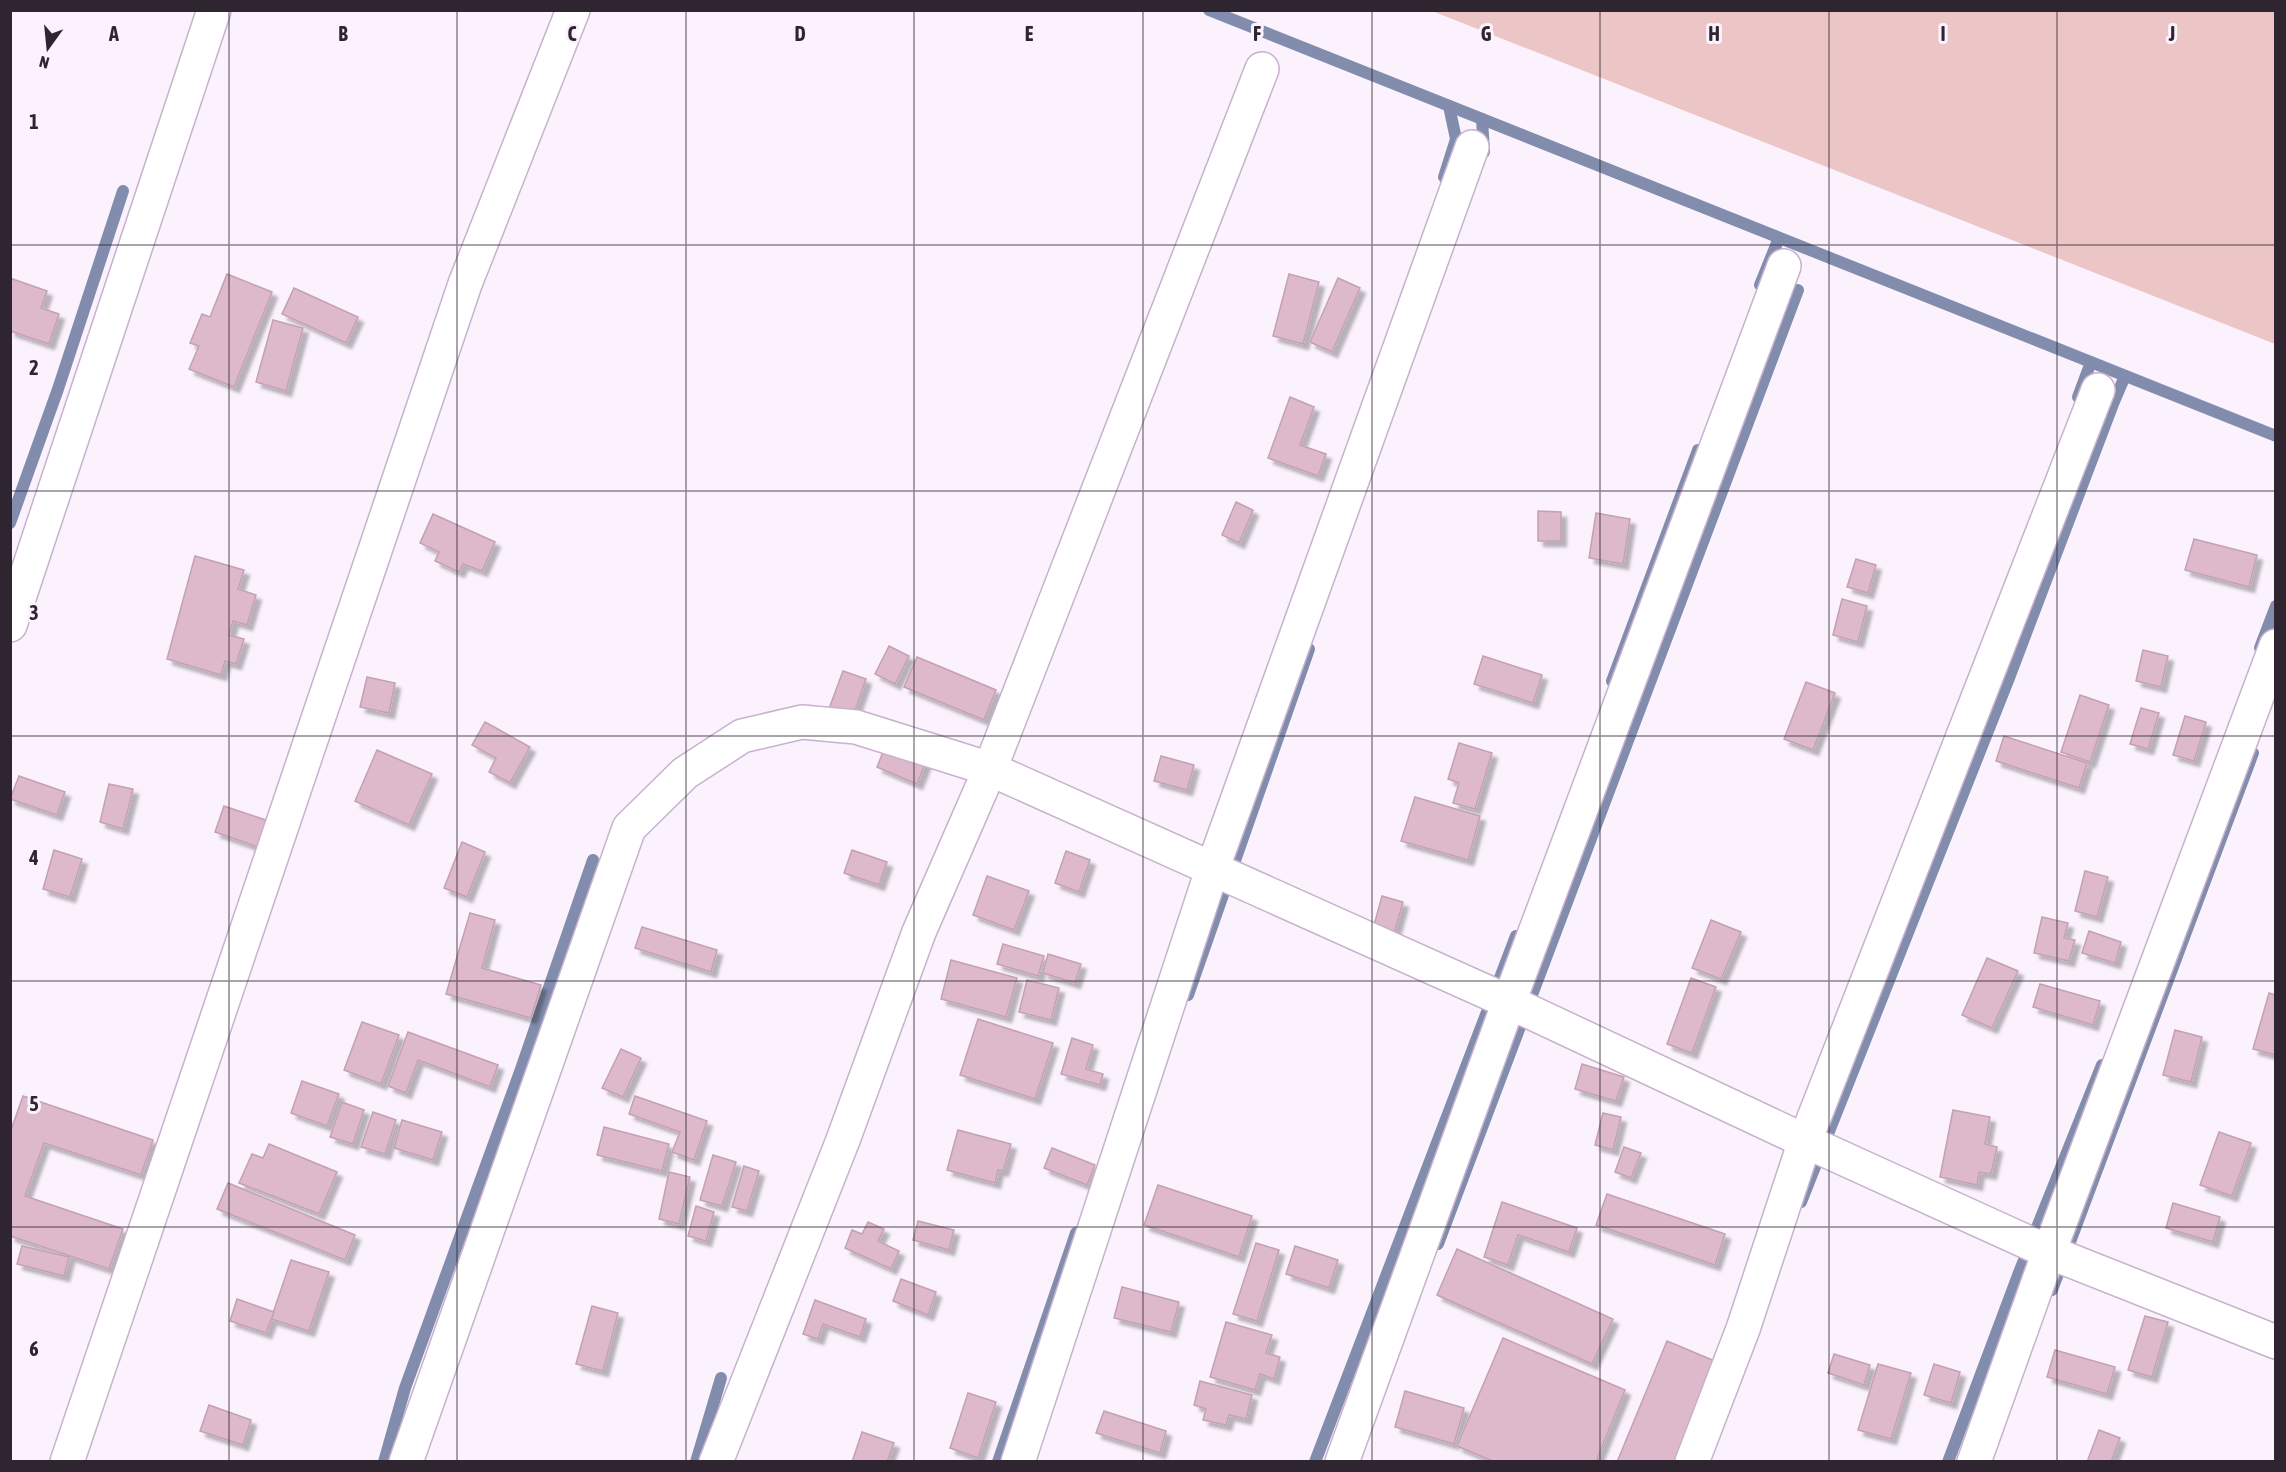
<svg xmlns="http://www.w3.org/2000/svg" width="2286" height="1472" font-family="'Asap Condensed',sans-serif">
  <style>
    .green { fill: #ecc6c7 }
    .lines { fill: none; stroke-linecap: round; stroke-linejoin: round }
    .stream { stroke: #828dad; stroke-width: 12 }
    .building { fill: #ddb9cb; stroke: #c4a1b2; stroke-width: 1.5; filter: url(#shadow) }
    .street-casing { stroke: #c8b1ce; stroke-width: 36 }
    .street { stroke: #fff; stroke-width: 33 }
    .grid { fill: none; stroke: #2e2530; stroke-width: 1.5; stroke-opacity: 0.55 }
    .grid-label { font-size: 20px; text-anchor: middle; font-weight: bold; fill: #2e2530; stroke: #fbf2fe; stroke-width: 6; stroke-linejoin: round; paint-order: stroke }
  </style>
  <defs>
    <filter id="shadow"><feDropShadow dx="5.5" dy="5.5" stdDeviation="1.5" flood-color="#0004"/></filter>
  </defs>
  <rect width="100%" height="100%" fill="#fbf2fe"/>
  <polygon class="green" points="1432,11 2275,11 2275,344"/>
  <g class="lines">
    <g class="stream">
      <polyline points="1209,10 2276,436"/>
      <polyline points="1482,119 1484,152"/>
      <polyline points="1444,177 1456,139 1449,106"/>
      <polyline points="1760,285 1779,238"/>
      <polyline points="2078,397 2091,362"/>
      <polyline points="10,523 58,389 123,191"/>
      <polyline points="2260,648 2276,606"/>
      <polyline points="1612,681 1698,450"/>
      <polyline points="1188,995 1309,649"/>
      <polyline points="1801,1202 2009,678 2113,404 2125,376"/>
      <polyline points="1438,1244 1798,290"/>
      <polyline points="2052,1290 2253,753"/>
      <polyline points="384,1462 405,1388 521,1069 593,860"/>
      <polyline points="696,1462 721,1378"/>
      <polyline points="998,1462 1076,1233"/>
      <polyline points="1315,1462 1516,936"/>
      <polyline points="1948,1462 2020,1270 2102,1065"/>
    </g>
  </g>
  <g class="building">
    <polygon points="227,274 272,292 234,387 189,369 199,346 190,343 202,314 210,317"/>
    <polygon points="1289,274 1319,282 1303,344 1273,336"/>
    <polygon points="10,278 47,291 41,308 59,314 49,344 10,331"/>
    <polygon points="1338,278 1360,288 1332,352 1310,342"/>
    <polygon points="294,288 358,317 346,343 282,314"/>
    <polygon points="273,320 303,328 286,391 256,382"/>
    <polygon points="1290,397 1314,407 1300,445 1326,454 1318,476 1268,458"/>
    <polygon points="1236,502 1253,510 1239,543 1222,535"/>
    <polygon points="1538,511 1561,512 1561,541 1538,541"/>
    <polygon points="1596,513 1630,519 1623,564 1589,558"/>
    <polygon points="433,514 495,542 482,571 463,564 459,572 435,561 439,552 420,543"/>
    <polygon points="2194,539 2257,555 2249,587 2185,570"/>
    <polygon points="195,556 244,570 238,589 256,595 247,625 233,621 229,635 244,639 236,664 225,661 221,675 167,659"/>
    <polygon points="1856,559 1876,565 1868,593 1847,587"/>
    <polygon points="1842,599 1867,606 1858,642 1833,635"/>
    <polygon points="889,646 909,656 895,684 875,674"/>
    <polygon points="2143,650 2168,656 2161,687 2136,681"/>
    <polygon points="1483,656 1542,675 1533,703 1474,684"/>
    <polygon points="917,657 996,690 984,720 904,687"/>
    <polygon points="843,671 866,679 851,722 827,714"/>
    <polygon points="367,677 395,683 389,713 360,707"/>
    <polygon points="1806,682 1835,693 1813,750 1784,739"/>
    <polygon points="2080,695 2109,705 2090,762 2061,752"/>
    <polygon points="2141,708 2159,713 2148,749 2130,744"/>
    <polygon points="2185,716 2206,722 2194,761 2173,755"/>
    <polygon points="485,722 530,747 510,783 489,772 496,758 472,745"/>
    <polygon points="2004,736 2087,763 2079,788 1996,761"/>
    <polygon points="887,742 927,759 917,784 877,767"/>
    <polygon points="1459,743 1492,753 1475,809 1453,803 1459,783 1448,779"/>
    <polygon points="377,750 432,774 409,825 355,801"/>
    <polygon points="1161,756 1194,765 1187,790 1154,781"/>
    <polygon points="19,776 65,792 57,815 10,799"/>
    <polygon points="109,784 133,789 123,829 100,822"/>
    <polygon points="1415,797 1480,816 1468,860 1401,841"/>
    <polygon points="224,806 266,820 258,847 215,832"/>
    <polygon points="462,842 485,852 467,897 444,888"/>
    <polygon points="54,850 82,859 70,897 43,889"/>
    <polygon points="852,850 887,862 879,885 844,873"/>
    <polygon points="1066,851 1090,860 1079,892 1055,883"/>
    <polygon points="2085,871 2108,877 2097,917 2075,911"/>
    <polygon points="987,876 1029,891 1014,930 973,915"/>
    <polygon points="1382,896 1403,902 1394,934 1373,929"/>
    <polygon points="470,913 495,920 482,968 541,985 531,1018 446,994"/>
    <polygon points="2042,917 2068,923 2064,938 2075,940 2069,961 2034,953"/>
    <polygon points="1711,920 1741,932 1721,979 1692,968"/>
    <polygon points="642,927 717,950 711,972 635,948"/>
    <polygon points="2089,931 2121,942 2115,963 2082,953"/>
    <polygon points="1003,944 1044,956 1038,976 997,964"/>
    <polygon points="1048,954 1081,964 1075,983 1043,973"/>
    <polygon points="1987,958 2018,971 1992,1028 1962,1015"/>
    <polygon points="951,960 1017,978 1006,1017 941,999"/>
    <polygon points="1691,978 1716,987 1692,1053 1667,1044"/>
    <polygon points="1027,980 1059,988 1051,1020 1019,1012"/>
    <polygon points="2040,984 2100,1001 2093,1025 2033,1007"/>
    <polygon points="2269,993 2276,995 2276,1055 2253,1049"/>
    <polygon points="978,1019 1053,1043 1035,1099 960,1075"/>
    <polygon points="362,1022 399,1035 381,1084 344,1070"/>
    <polygon points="2175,1030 2202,1037 2191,1082 2163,1075"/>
    <polygon points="408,1032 498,1065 490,1087 418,1060 406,1093 388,1086"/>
    <polygon points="1072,1038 1093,1045 1086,1069 1103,1074 1100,1085 1061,1074"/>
    <polygon points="621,1049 641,1058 623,1097 602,1088"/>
    <polygon points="1582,1064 1624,1077 1616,1101 1575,1089"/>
    <polygon points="302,1081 339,1094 327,1126 291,1113"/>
    <polygon points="23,1096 153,1140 141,1175 44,1143 25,1196 123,1229 109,1269 10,1236 10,1133"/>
    <polygon points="635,1096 707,1121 694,1160 672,1152 680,1132 629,1114"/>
    <polygon points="342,1102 364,1110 353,1144 330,1137"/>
    <polygon points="1953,1110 1990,1117 1985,1144 1997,1147 1991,1174 1979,1172 1977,1185 1940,1177"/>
    <polygon points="373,1112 396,1120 385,1154 361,1147"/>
    <polygon points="1603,1113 1621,1117 1613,1150 1595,1145"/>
    <polygon points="402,1120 442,1132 433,1160 394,1148"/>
    <polygon points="604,1127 669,1144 662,1171 597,1155"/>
    <polygon points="958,1130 1011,1144 1003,1171 998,1170 995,1183 947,1170"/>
    <polygon points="2219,1132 2251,1143 2232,1196 2200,1185"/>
    <polygon points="269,1144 337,1172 319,1214 239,1183 252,1154 263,1158"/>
    <polygon points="1624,1147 1641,1153 1631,1178 1615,1172"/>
    <polygon points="1052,1148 1095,1165 1087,1185 1044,1168"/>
    <polygon points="713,1155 736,1162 722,1206 700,1200"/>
    <polygon points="744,1166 759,1171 747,1211 732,1207"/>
    <polygon points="669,1172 690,1177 679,1224 659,1219"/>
    <polygon points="228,1183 355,1235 345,1260 217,1209"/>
    <polygon points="1158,1185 1252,1216 1239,1257 1144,1225"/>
    <polygon points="1607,1194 1725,1234 1715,1265 1596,1225"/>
    <polygon points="1502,1202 1577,1228 1569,1252 1518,1235 1508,1265 1484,1257"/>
    <polygon points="2173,1203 2220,1217 2213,1242 2166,1228"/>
    <polygon points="696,1206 714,1212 706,1241 688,1236"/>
    <polygon points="918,1221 954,1230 949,1250 913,1240"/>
    <polygon points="868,1222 884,1229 878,1241 899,1251 891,1269 845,1248 852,1230 862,1234"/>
    <polygon points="1256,1243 1279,1250 1257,1321 1233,1314"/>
    <polygon points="22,1246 69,1257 64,1276 17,1264"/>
    <polygon points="1295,1246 1338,1260 1329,1288 1286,1274"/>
    <polygon points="1457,1249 1613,1319 1592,1364 1437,1295"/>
    <polygon points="291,1260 329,1272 309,1331 271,1319"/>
    <polygon points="901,1279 936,1292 928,1315 893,1301"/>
    <polygon points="1122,1287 1179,1302 1171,1332 1114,1318"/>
    <polygon points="237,1299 274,1312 266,1333 230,1321"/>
    <polygon points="815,1300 866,1319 860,1337 823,1324 818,1339 803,1334"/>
    <polygon points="592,1306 618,1313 603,1371 576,1364"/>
    <polygon points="2145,1316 2168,1322 2152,1377 2128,1370"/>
    <polygon points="1226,1322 1272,1335 1266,1353 1280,1357 1274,1379 1260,1374 1255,1390 1210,1377"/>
    <polygon points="1503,1338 1625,1390 1597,1459 1604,1462 1495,1462 1457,1446"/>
    <polygon points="1667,1341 1717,1362 1675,1462 1617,1462"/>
    <polygon points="2055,1350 2115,1367 2107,1394 2047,1377"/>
    <polygon points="1834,1354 1870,1365 1864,1385 1828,1373"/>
    <polygon points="1878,1364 1911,1373 1891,1439 1858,1430"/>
    <polygon points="1934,1364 1960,1372 1951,1403 1924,1395"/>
    <polygon points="1200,1381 1252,1395 1246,1419 1229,1415 1226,1425 1203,1420 1206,1409 1194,1405"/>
    <polygon points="1405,1391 1464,1408 1454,1444 1395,1427"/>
    <polygon points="968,1393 996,1402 978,1458 950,1448"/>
    <polygon points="209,1405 251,1420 243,1445 200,1431"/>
    <polygon points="1104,1411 1166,1431 1160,1453 1096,1433"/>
    <polygon points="2099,1430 2120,1438 2111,1462 2087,1462"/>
    <polygon points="862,1432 894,1443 887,1462 852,1462"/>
  </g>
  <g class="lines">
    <g class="street-casing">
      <g id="street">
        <polyline points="10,625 214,10"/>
        <polyline points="67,1462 465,284 573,10"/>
        <polyline points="406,1462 629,828 685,773 742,736 802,722 856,727 990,769 1509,1002 1805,1141 2049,1252 2276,1342"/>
        <polyline points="716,1462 843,1140 919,932 990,769 1262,69"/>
        <polyline points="1018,1462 1212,870 1472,147"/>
        <polyline points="1342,1462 1509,1002 1784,266"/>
        <polyline points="1692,1462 1743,1329 1805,1141 2098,390"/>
        <polyline points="1974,1462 2049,1252 2276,646"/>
      </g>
    </g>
    <use href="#street" class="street"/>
  </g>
  <path class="grid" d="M229,10v1452M457,10v1452M686,10v1452M914,10v1452M1143,10v1452M1372,10v1452M1600,10v1452M1829,10v1452M2057,10v1452M10,245h2266M10,491h2266M10,736h2266M10,981h2266M10,1227h2266"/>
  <g class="grid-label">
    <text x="114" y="41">A</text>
    <text x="343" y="41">B</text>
    <text x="572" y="41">C</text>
    <text x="800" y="41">D</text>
    <text x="1029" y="41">E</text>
    <text x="1257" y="41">F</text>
    <text x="1486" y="41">G</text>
    <text x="1714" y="41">H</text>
    <text x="1943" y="41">I</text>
    <text x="2172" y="41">J</text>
    <text x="34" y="129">1</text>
    <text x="34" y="375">2</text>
    <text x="34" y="620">3</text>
    <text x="34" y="865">4</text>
    <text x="34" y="1111">5</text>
    <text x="34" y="1356">6</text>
  </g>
  <rect width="2286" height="1472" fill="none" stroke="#2e2530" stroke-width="24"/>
  <g transform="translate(48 48) rotate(195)" stroke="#fbf2fe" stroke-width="4.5" paint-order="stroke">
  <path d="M0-4.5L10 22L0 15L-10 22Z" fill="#2e2530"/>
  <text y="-9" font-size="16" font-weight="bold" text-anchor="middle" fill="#2e2530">N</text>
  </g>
</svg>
